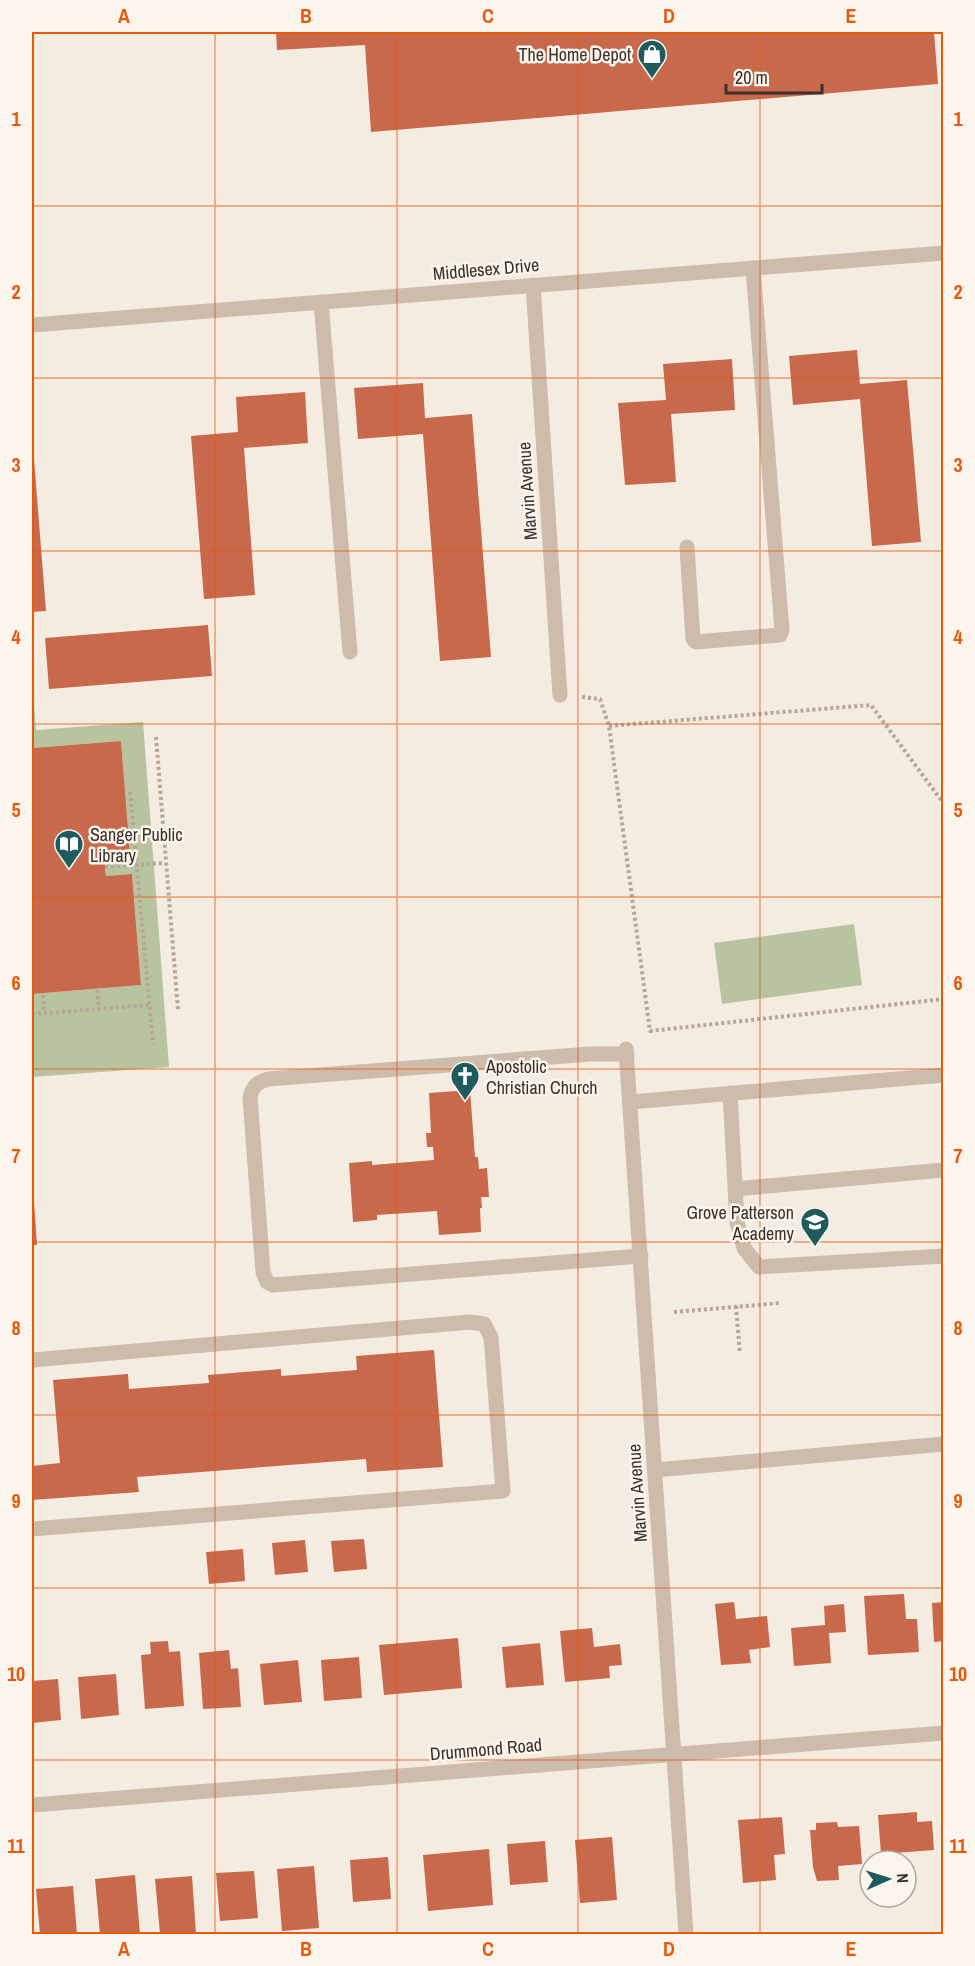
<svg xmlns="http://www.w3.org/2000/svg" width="975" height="1966" font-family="'Archivo Narrow',sans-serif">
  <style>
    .grass { fill: #b8c4a0 }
    .building { fill: #c8694b }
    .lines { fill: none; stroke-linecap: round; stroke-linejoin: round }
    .path { stroke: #b9a596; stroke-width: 4; stroke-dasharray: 3 3; stroke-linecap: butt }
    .lane { stroke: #cdbbac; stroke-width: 15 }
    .street { stroke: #cdbbac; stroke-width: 15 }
    .grid { fill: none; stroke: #e8590c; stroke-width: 1.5; stroke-opacity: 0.55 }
    .labels { text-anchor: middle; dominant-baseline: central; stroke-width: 5; stroke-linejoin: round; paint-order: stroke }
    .poi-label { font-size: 18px; fill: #3b302b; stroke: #fbf5ee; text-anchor: end }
    .street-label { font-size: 18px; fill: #3b302b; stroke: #fbf5ee }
    .neatline { fill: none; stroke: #e8590c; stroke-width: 2 }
    .grid-label { font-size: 20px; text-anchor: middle; font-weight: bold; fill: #e8590c }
  </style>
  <rect width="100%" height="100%" fill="#f4ebe1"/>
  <g class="grass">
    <polygon points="32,673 36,730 143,722 169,1067 32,1077 32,994 141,985 132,874 106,876 105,855 130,852 121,741 32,748"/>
    <polygon points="854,924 862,985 722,1004 714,943"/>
  </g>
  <g class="building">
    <polygon points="276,32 934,32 938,84 371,132 365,45 277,50"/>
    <polygon points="857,350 860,384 907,380 921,542 872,546 860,399 793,405 789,356"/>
    <polygon points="732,359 735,410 671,414 676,482 625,485 618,403 666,400 663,364"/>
    <polygon points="423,383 425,418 472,414 491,657 440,661 423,434 358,439 354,388"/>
    <polygon points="305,392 308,443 244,448 255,595 204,599 191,436 238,432 236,397"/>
    <polygon points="32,446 33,446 46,611 32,612"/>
    <polygon points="208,625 212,676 49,689 45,638"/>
    <polygon points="121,741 130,853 105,855 105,867 106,876 132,874 141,985 32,994 32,748"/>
    <polygon points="470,1090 475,1157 478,1157 479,1169 487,1168 489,1197 481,1197 482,1208 480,1208 481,1232 439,1235 437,1211 377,1215 377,1220 353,1222 349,1163 372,1161 372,1165 434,1160 433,1147 427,1147 426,1133 431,1133 429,1093"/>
    <polygon points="32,1188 33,1188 37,1245 32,1245"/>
    <polygon points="434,1350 443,1467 367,1472 366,1459 137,1477 139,1492 32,1500 32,1466 60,1463 53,1380 128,1374 129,1389 209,1383 208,1375 281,1369 281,1376 357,1370 356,1356"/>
    <polygon points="364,1539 367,1569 334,1572 331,1541"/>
    <polygon points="305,1540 308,1572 275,1575 272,1543"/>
    <polygon points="243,1549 245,1581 209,1584 206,1552"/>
    <polygon points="904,1594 906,1619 917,1619 919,1652 868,1655 864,1596"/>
    <polygon points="734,1602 736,1619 767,1616 770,1647 749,1650 751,1663 721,1665 715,1604"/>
    <polygon points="944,1602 944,1641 934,1642 932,1603"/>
    <polygon points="844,1604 846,1632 829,1633 831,1663 794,1666 791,1628 825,1625 824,1606"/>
    <polygon points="592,1628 594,1647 620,1644 622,1665 609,1666 610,1678 565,1682 560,1631"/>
    <polygon points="458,1638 462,1688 384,1695 379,1645"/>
    <polygon points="168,1641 169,1652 180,1651 184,1706 145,1709 141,1655 151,1654 150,1642"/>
    <polygon points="540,1643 544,1685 506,1688 502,1647"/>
    <polygon points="229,1650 231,1669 238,1668 241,1707 203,1709 199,1653"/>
    <polygon points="359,1657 362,1698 324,1701 321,1660"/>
    <polygon points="298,1660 302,1702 264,1705 260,1664"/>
    <polygon points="116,1674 119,1715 81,1719 78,1677"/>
    <polygon points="58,1679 61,1720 32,1723 32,1681"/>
    <polygon points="917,1812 917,1822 932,1821 934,1850 881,1854 878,1815"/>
    <polygon points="782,1817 785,1854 774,1855 776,1880 743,1883 738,1820"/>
    <polygon points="837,1822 838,1827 859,1826 862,1864 838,1866 839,1880 817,1881 813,1867 810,1830 816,1830 816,1823"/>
    <polygon points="612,1837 617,1900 580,1903 575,1840"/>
    <polygon points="545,1841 548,1882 510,1885 507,1844"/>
    <polygon points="489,1849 493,1905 428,1911 423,1855"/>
    <polygon points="388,1857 391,1899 353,1902 350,1860"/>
    <polygon points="314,1866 319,1928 282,1931 277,1869"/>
    <polygon points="254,1871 258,1918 220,1921 216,1873"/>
    <polygon points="135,1875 140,1934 100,1934 95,1879"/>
    <polygon points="192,1876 196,1934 160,1934 155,1879"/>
    <polygon points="73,1886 77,1934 40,1934 36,1889"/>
  </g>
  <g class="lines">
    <g class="path">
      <polyline points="582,697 600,699 609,726 650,1031 944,999"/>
      <polyline points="609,726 871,705 944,804"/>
      <polyline points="156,737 178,1010"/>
      <polyline points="130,792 153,1044"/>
      <polyline points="105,867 164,863"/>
      <polyline points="97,990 99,1009"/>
      <polyline points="43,995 44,1013"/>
      <polyline points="32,1014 150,1005"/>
      <polyline points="736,1306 740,1354"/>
      <polyline points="674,1312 780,1303"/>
    </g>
    <g class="lane">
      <polyline points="321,302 350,652"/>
      <polyline points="687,547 693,639 696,642 780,635 782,630 753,268"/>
      <path d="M627,1054h-37l-322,25c-11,4 -15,6 -18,18l13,175 4,10 6,3 368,-29"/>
      <polyline points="730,1093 737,1222 744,1248 759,1267 944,1256"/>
      <polyline points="630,1102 944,1075"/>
      <polyline points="735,1189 944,1170"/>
      <polyline points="32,1360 470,1322 484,1324 491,1337 503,1491 32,1529"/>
      <polyline points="655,1470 944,1444"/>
    </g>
    <g class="street">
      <polyline points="533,285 560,695"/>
      <polyline points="32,325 944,253"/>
      <polyline points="626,1049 686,1934"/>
      <polyline points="32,1805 944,1733"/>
    </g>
  </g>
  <path class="grid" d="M215,32v1902M397,32v1902M578,32v1902M760,32v1902M32,206h912M32,378h912M32,551h912M32,724h912M32,897h912M32,1069h912M32,1242h912M32,1415h912M32,1588h912M32,1760h912"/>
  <defs>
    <g id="shop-pin" transform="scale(1.5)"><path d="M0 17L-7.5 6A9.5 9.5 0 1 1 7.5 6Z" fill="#1f5a5e" stroke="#fbf5ee"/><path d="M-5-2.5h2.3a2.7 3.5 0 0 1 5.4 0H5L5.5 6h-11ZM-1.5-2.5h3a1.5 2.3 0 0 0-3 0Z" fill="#fff"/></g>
    <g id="library-pin" transform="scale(1.5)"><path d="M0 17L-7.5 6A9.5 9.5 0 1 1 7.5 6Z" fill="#1f5a5e" stroke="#fbf5ee"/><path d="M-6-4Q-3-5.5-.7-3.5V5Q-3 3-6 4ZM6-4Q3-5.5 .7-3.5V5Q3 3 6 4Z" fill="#fff"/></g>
    <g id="church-pin" transform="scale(1.5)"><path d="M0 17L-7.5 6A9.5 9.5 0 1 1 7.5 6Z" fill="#1f5a5e" stroke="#fbf5ee"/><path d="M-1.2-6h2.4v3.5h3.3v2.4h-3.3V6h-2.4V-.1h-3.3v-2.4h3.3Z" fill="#fff"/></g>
    <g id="school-pin" transform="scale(1.5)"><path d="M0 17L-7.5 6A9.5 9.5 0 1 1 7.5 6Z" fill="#1f5a5e" stroke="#fbf5ee"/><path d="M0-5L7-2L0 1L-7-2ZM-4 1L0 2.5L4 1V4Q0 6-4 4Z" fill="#fff"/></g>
  </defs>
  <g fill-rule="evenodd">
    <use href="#shop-pin" x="652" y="54"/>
    <use href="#library-pin" x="69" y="844"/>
    <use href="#church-pin" x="465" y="1076"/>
    <use href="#school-pin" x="815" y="1222"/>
  </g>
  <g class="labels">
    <g class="poi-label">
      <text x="631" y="54">The Home Depot</text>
      <text x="90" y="834" text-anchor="start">Sanger Public<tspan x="90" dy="21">Library</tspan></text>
      <text x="486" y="1066" text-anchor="start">Apostolic<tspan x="486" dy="21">Christian Church</tspan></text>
      <text x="794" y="1212">Grove Patterson<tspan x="794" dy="21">Academy</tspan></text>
    </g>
    <g class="street-label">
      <text transform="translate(486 269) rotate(-5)">Middlesex Drive</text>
      <text transform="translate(527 491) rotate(-94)">Marvin Avenue</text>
      <text transform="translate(637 1493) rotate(-94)">Marvin Avenue</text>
      <text transform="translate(486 1749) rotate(-5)">Drummond Road</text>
    </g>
  </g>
  <rect width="975" height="1966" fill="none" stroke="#fbf5ee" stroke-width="66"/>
  <g transform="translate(888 1879) rotate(87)"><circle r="28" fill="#fbf5ee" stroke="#aea6a0" stroke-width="1.5"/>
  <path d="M0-4.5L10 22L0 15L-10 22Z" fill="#1f5a5e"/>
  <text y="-9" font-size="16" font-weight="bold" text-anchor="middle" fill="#3b302b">N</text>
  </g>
  <path d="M726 84v9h96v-9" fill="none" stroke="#3b302b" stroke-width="3"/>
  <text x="735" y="84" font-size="18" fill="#3b302b" stroke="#fbf5ee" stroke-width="4.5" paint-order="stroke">20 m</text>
  <rect x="33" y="33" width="909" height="1900" class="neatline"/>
  <g class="grid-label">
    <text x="124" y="23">A</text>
    <text x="306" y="23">B</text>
    <text x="488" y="23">C</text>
    <text x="669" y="23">D</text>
    <text x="851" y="23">E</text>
    <text x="16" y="126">1</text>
    <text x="958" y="126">1</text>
    <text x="16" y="299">2</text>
    <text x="958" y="299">2</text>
    <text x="16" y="472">3</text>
    <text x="958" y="472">3</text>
    <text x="16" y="644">4</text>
    <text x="958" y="644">4</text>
    <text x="16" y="817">5</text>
    <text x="958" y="817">5</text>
    <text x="16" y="990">6</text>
    <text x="958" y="990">6</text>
    <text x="16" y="1163">7</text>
    <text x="958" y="1163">7</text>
    <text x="16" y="1335">8</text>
    <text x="958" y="1335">8</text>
    <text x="16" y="1508">9</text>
    <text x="958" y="1508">9</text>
    <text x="16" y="1681">10</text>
    <text x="958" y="1681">10</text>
    <text x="16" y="1853">11</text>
    <text x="958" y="1853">11</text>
    <text x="124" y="1956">A</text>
    <text x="306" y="1956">B</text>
    <text x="488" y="1956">C</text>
    <text x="669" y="1956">D</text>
    <text x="851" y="1956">E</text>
  </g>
</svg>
